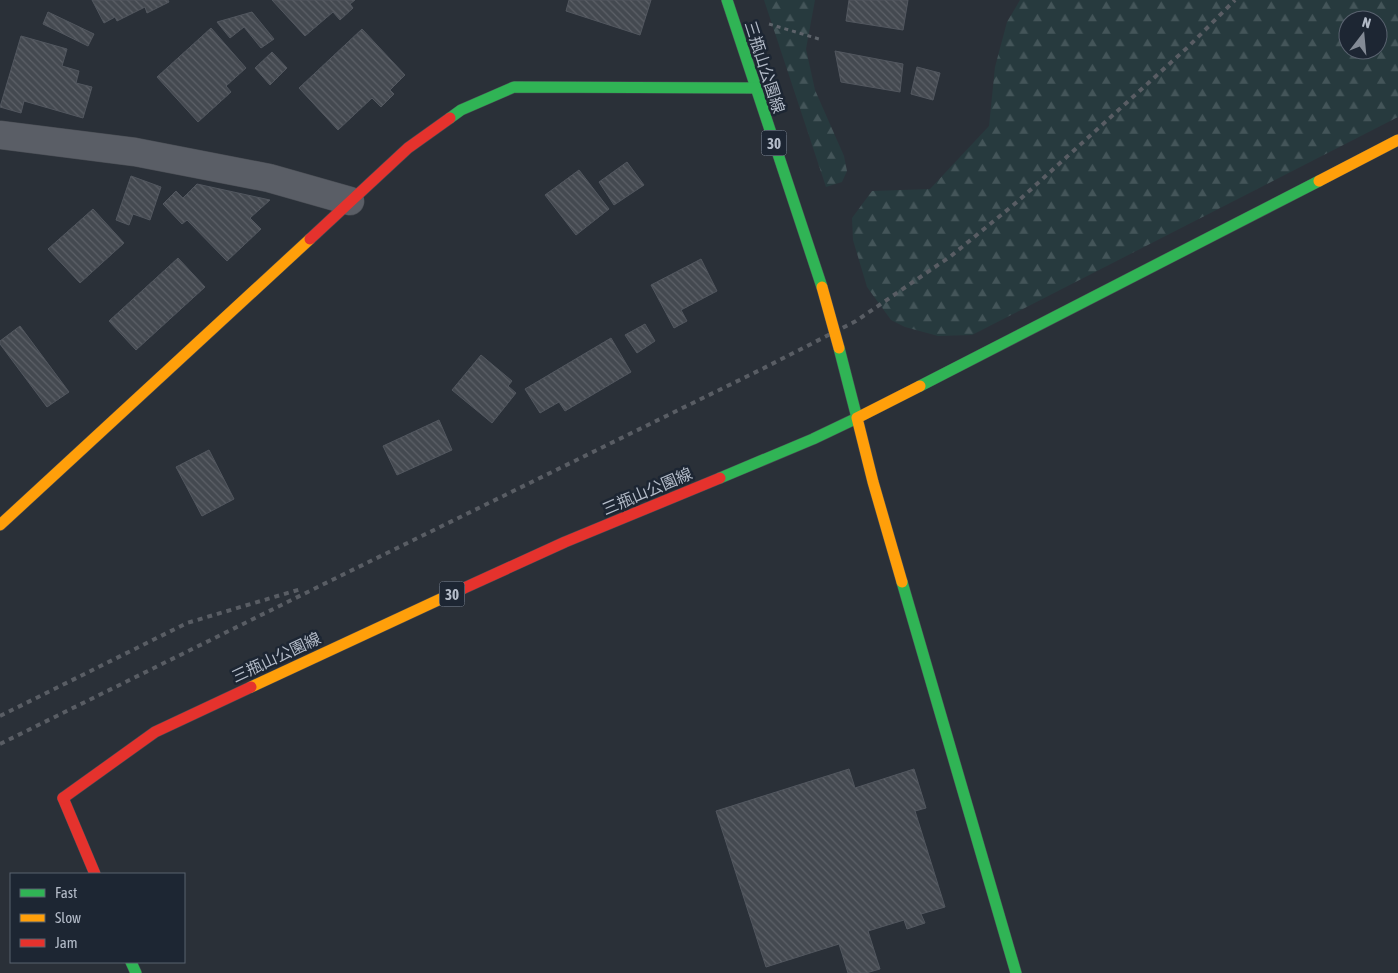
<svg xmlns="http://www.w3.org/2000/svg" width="1398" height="973" font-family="'Asap Condensed','Noto Sans JP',sans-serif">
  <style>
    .forest { fill: url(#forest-firs); fill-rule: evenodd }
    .building { fill: url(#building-back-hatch); stroke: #52575f }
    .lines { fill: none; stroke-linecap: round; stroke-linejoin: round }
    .street-casing { stroke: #484c53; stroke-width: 29 }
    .fast-casing { stroke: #484c53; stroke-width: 12 }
    .slow-casing { stroke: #484c53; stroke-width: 12 }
    .jam-casing { stroke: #484c53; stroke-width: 12 }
    .path { stroke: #5d636a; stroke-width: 3; stroke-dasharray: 4 4; stroke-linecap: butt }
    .street { stroke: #5a5e66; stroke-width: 28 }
    .fast { stroke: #30b455; stroke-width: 11 }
    .slow { stroke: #ff9f0a; stroke-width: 11 }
    .jam { stroke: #e5322d; stroke-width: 11 }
    .rail { stroke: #595d64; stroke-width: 4; stroke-dasharray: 5 5; stroke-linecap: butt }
    .slow-bridge-casing { stroke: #484c55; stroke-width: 12; stroke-linecap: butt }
    .slow-bridge { stroke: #ff9f0a; stroke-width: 11 }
    .labels { text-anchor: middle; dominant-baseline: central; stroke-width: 5; stroke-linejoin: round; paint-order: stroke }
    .shield { fill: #1d2633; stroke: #878f9c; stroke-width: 1 }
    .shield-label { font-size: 15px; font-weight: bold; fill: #b4bcc9 }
    .street-label { font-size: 16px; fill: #b4bcc9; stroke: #1d2633 }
  </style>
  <defs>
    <pattern id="forest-firs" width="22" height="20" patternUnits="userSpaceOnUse" patternTransform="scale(1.25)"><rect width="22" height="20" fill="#273a3e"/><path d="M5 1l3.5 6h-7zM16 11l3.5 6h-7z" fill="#445559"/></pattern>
    <pattern id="building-back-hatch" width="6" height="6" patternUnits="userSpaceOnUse" patternTransform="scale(1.25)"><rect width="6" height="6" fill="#444950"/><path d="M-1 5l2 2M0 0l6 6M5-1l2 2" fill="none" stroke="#5d6168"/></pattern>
  </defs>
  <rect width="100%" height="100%" fill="#2a3038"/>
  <g class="forest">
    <polygon points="764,0 815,0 806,49 815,90 844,156 847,171 842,182 826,187"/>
    <path d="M1020,0h378v117l-426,218 -34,1 -33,-9 -14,-7 -24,-33 -14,-47 -1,-22 20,-27 58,-2 59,-63 6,-59 12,-45zM1348,20h30v30h-30z"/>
  </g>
  <g class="building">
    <polygon points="92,0 168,0 169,2 147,13 145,7 117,21 115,17 104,23"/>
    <polygon points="272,0 355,0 350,4 353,8 340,20 333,12 305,36"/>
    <polygon points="569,0 651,0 640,35 566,11"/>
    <polygon points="849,0 908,0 903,30 846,21"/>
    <polygon points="48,12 94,34 88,46 43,24"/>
    <polygon points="252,12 274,39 261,48 244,27 230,38 217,22"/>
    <polygon points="211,28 246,68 226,86 231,92 198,122 157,77"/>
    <polygon points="362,29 405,75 390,90 394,94 381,107 372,98 338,130 299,88"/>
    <polygon points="21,36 67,49 62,66 79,71 76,83 92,87 83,118 24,101 21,113 0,107"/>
    <polygon points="835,51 903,64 900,92 841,82"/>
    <polygon points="272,52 287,68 270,85 255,68"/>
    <polygon points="917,67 940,73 933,100 911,94"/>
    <polygon points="627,162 644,185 614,205 599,182"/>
    <polygon points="579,170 609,209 576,235 545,195"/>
    <polygon points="131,176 161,187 150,220 133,214 129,225 116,220"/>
    <polygon points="197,184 270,200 250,218 261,229 227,261 187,220 182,224 163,204 176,191 183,198"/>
    <polygon points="93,209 124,243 80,283 48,249"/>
    <polygon points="178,258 205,287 136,350 109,321"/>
    <polygon points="701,259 717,291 681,310 687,321 674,328 651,285"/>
    <polygon points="645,324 655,341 637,353 625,335"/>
    <polygon points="20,326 69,392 47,407 0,344 0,341"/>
    <polygon points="611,338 631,372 565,411 559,402 540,413 525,389"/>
    <polygon points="481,355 512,381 508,386 516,393 492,423 452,390"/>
    <polygon points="439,420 452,450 397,475 383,446"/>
    <polygon points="209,450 234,499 202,516 176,467"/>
    <polygon points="849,769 855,788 914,769 926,808 915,811 945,907 921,914 925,923 907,929 904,920 868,931 880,969 866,973 848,973 839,944 766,967 716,811"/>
  </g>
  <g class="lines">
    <g class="street-casing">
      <polyline id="street" points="0,135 135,152 269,178 350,201"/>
    </g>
    <g class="fast-casing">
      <g id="fast">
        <polyline points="727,0 822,287"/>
        <polyline points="450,118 461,110 514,87 755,88"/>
        <polyline points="920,386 1319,181"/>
        <polyline points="720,478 813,439 857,418 839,348"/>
        <polyline points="902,582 1016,973"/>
        <polyline points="131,962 136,973"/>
      </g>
    </g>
    <g class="slow-casing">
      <g id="slow">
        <polyline points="1319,181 1398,140"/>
        <polyline points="0,525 310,239"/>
        <polyline points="902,582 873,482 857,418 920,386"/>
        <polyline points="251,687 462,589"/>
      </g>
    </g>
    <g class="jam-casing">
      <g id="jam">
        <polyline points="310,239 408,148 450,118"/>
        <polyline points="462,589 565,542 720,478"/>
        <polyline points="63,798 95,874"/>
        <polyline points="63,798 155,732 251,687"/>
      </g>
    </g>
    <polyline class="path" points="769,24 819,39"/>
    <use href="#street" class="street"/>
    <use href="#fast" class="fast"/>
    <use href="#slow" class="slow"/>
    <use href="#jam" class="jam"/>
    <g class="rail">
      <polyline points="0,716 187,623 301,589"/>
      <polyline points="0,744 332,580 762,369 856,321 951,256 1017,202 1188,47 1235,0"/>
    </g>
    <g class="slow-bridge-casing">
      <polyline id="slow-bridge" points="822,287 839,348"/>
    </g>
    <use href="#slow-bridge" class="slow-bridge"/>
  </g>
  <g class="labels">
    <g class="shield">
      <rect x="761.5" y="130.5" width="25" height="25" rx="4"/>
      <rect x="439.5" y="581.5" width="25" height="25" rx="4"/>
    </g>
    <g class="shield-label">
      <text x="774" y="143">30</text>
      <text x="452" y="594">30</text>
    </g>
    <g class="street-label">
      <text transform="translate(765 67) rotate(72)">三瓶山公園線</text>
      <text transform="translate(647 491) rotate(-23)">三瓶山公園線</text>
      <text transform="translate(276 657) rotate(-25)">三瓶山公園線</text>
    </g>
  </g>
  <rect x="10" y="873" width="175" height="90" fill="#1d2633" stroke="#59626f"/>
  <rect x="20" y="889" width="25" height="8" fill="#30b455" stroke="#59626f"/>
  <text x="55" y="898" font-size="15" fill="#b4bcc9">Fast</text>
  <rect x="20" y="914" width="25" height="8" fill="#ff9f0a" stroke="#59626f"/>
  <text x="55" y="923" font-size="15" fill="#b4bcc9">Slow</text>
  <rect x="20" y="939" width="25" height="8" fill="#e5322d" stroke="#59626f"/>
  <text x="55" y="948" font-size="15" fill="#b4bcc9">Jam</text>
  <g transform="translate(1363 35) rotate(16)"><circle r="24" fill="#1d2633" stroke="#59626f"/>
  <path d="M0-4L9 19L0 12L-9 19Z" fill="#848b96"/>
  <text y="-8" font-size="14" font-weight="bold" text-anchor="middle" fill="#b4bcc9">N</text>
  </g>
</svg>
